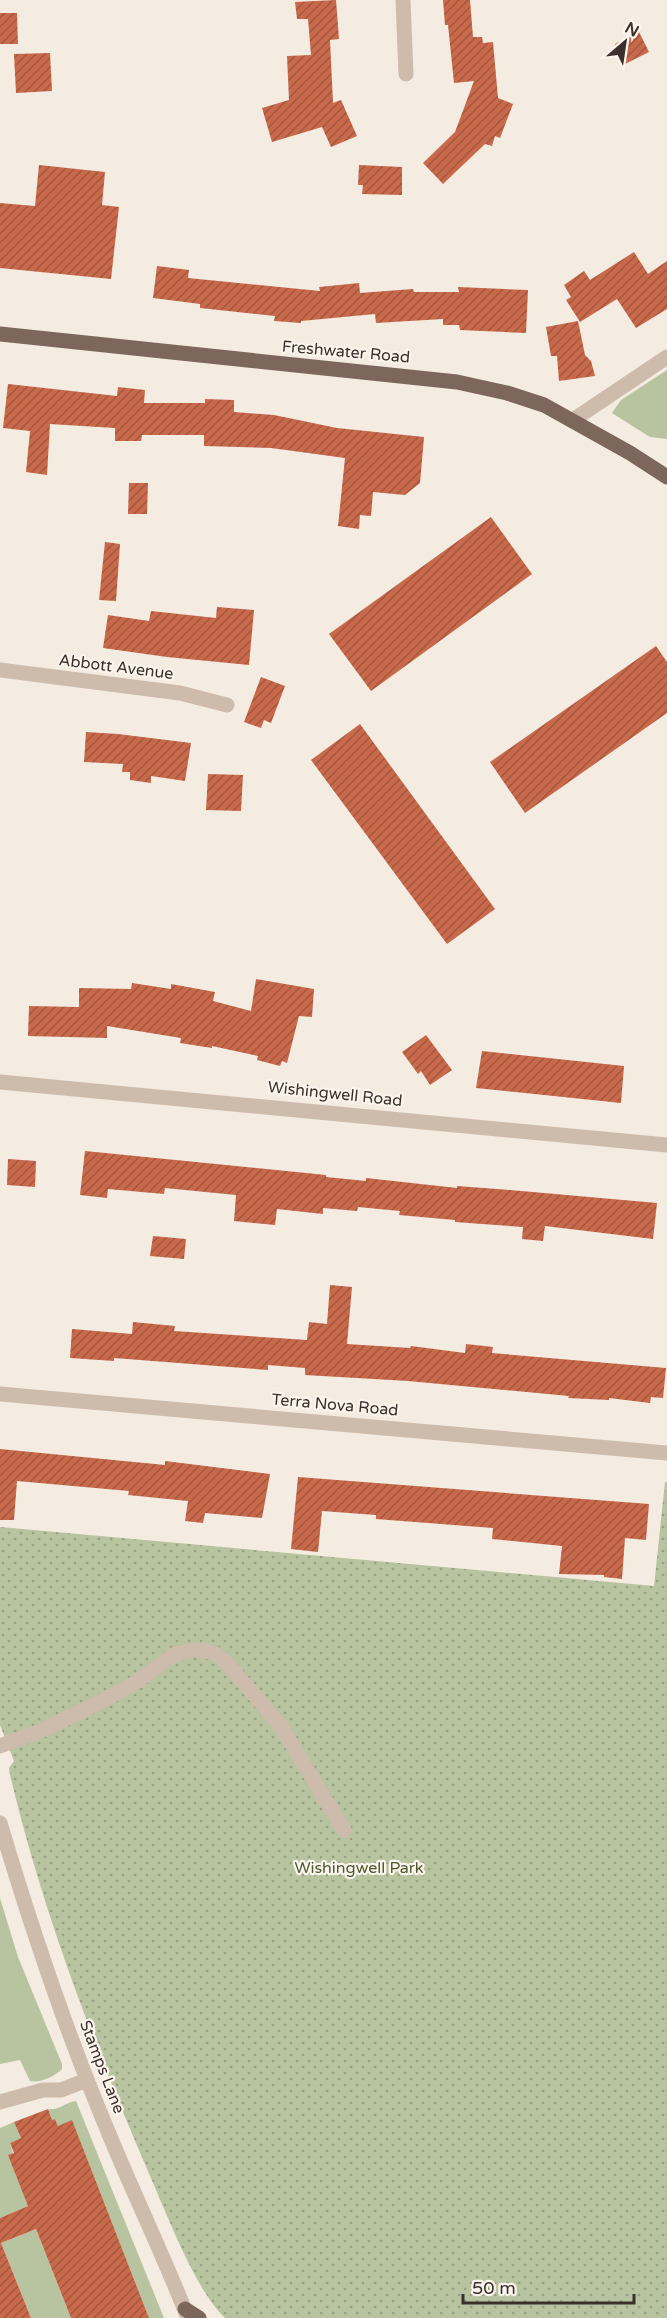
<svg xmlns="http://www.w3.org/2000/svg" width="667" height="2318" font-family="'Varela Round',sans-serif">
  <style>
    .green { fill: #b8c4a0 }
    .park { fill: url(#park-dots) }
    .building { fill: url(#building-hatch) }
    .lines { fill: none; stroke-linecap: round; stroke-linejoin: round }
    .minor { stroke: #cdbbac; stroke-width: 15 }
    .major { stroke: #7d675c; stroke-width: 15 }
    .labels { text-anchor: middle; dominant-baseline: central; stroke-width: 4.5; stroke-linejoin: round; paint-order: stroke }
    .street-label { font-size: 16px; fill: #3b302b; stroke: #fbf5ee }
    .park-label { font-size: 16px; fill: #4a5a2e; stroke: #fbf5ee }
  </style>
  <defs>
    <pattern id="park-dots" width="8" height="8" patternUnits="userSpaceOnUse" patternTransform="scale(1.5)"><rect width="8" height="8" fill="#b8c4a0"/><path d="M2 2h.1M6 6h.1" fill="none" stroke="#97a083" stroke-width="1.8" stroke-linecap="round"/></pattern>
    <pattern id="building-hatch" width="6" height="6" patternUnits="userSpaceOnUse" patternTransform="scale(1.5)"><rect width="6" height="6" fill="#c8694b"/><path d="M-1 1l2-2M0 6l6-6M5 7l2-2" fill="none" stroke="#a4573f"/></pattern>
  </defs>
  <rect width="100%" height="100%" fill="#f4ebe1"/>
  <g class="green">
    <polygon points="667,370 667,439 650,437 612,413 621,400"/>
    <path d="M0,1898l18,59 44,107v5c-8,8 -22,14 -32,12l-10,-21 -20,4z"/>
    <path d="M76,2101l88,217h-15l-77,-197 -14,5 -3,-7 -3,1 -4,-11c10,2 18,-7 28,-8z"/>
    <polygon points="14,2122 21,2138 10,2143 28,2206 0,2218 0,2128"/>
    <polygon points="36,2229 71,2318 31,2318 1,2243"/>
  </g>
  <path class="park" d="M665,1482h2v836h-442c-28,-27 -53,-91 -69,-128 -58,-134 -112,-272 -146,-415l-1,-7 5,-7 -14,-36v-198l654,59z"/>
  <g class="building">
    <polygon points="336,0 339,39 330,40 333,103 341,100 357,136 331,147 322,127 272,142 262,108 289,100 287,56 311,55 308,19 297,19 295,2"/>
    <polygon points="443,0 470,0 473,37 482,37 483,43 493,42 498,98 513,104 500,138 495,136 492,146 485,144 443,184 423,163 455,132 474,81 454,83 448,25 445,25"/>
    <polygon points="0,13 17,13 18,44 0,44"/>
    <polygon points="639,32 649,52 625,64 615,44"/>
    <polygon points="50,53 52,91 16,93 14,54"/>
    <polygon points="39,165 105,172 102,205 119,207 111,279 0,268 0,203 35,206"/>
    <polygon points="359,165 402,167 402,195 362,194 363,185 358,185"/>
    <polygon points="634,252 648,274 667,261 667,309 636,328 617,299 580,322 566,300 571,297 564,285 584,271 590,280"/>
    <polygon points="157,266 189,270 188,278 320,291 319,287 359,283 360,293 413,289 414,292 459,292 458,287 528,290 526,333 460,330 459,325 443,325 443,319 376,323 375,314 301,321 301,323 274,321 275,316 200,308 200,304 153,298"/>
    <polygon points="578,321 585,355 591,361 595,376 559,381 557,356 551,356 546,327"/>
    <polygon points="8,384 117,396 118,387 145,390 144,403 205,403 205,399 234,400 234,412 274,415 337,428 424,437 420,483 405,495 373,492 371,516 360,515 359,529 338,526 345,458 271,448 204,446 204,435 142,435 141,441 115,441 115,428 50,424 47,475 26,472 30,431 3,428"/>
    <polygon points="129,483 148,483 147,514 128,514"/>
    <polygon points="491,517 532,574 371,691 329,634"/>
    <polygon points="105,542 120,544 116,601 99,600"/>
    <polygon points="217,607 254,610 249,665 167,657 103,648 108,615 149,621 151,611 216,618"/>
    <polygon points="656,646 667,662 667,713 525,813 490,762"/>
    <polygon points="261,677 285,686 271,723 264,720 261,728 244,722"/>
    <polygon points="360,724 495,909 447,944 311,760"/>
    <polygon points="86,732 118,734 191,743 185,781 151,776 151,783 130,780 130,772 122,772 123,764 84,762"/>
    <polygon points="208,774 243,775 241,811 206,810"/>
    <polygon points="256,979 314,989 312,1017 299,1016 287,1063 282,1061 280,1066 257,1060 258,1056 212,1046 212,1048 180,1043 181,1038 107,1026 107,1038 28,1036 29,1006 79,1007 79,988 131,989 132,983 171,989 171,984 215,992 213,1001 251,1011"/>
    <polygon points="426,1035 452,1070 430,1085 421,1071 418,1074 402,1052"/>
    <polygon points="482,1051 624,1066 621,1103 476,1088"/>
    <polygon points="85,1151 326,1175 326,1177 366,1181 366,1178 457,1188 457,1186 510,1190 657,1203 653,1239 545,1226 543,1241 522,1239 523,1227 455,1222 455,1220 399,1215 400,1211 358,1207 357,1211 323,1208 323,1214 277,1209 275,1225 234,1221 236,1195 165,1188 164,1194 108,1189 107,1198 80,1195"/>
    <polygon points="8,1159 36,1161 35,1187 7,1185"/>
    <polygon points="153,1236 186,1239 184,1259 150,1256"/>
    <polygon points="330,1285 352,1287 347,1344 410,1348 411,1346 465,1353 466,1344 493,1347 492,1353 666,1368 663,1398 651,1397 650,1403 609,1398 609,1400 568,1398 569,1396 408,1381 305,1375 305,1368 268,1365 268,1370 114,1358 114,1361 70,1358 72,1329 132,1334 133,1322 175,1326 174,1331 307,1340 309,1322 327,1324"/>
    <polygon points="0,1449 165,1465 165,1461 270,1474 262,1518 205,1513 203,1523 185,1521 188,1501 128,1495 129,1491 17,1481 14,1520 0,1520"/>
    <polygon points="298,1477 649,1504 646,1540 625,1538 622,1579 604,1577 604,1575 559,1574 562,1546 492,1539 493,1528 376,1519 376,1515 322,1511 318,1552 291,1549"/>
    <polygon points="48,2109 52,2120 55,2119 58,2126 72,2120 149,2318 71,2318 36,2229 1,2243 31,2318 0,2318 0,2218 28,2206 8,2155 14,2153 10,2143 21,2138 14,2122"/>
  </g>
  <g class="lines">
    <g class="minor">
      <polyline points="403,0 406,74"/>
      <polyline points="573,420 667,357"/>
      <polyline points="0,670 180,693 227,705"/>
      <polyline points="0,1082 667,1145"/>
      <polyline points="0,1394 667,1453"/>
      <polyline points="0,1746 43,1730 104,1700 135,1683 175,1654 194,1650 206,1651 216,1654 227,1663 280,1725 344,1830"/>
      <path d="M0,1823c31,104 65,206 107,306 26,64 56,125 81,189"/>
      <polyline points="0,2102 43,2090 61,2090 87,2080"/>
    </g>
    <g class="major">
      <polyline points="0,334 457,382 507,393 544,405 630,453 667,477"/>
      <polyline points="185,2309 199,2318"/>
    </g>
  </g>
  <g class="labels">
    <g class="street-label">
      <text transform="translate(346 352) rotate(5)">Freshwater Road</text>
      <text transform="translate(116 667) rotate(7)">Abbott Avenue</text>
      <text transform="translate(335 1094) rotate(6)">Wishingwell Road</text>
      <text transform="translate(335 1405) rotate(5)">Terra Nova Road</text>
      <text transform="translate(102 2067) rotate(69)">Stamps Lane</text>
    </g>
    <g class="park-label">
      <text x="359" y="1868">Wishingwell Park</text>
    </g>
  </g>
  <g transform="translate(625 42) rotate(29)" stroke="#fbf5ee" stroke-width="4.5" paint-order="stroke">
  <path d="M0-4.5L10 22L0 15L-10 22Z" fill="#3b302b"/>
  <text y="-9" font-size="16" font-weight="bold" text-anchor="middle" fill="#3b302b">N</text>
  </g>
  <path d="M463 2294v9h171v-9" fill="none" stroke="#3b302b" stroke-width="3"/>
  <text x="472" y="2294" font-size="18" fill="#3b302b" stroke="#fbf5ee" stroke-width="4.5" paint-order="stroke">50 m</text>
</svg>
